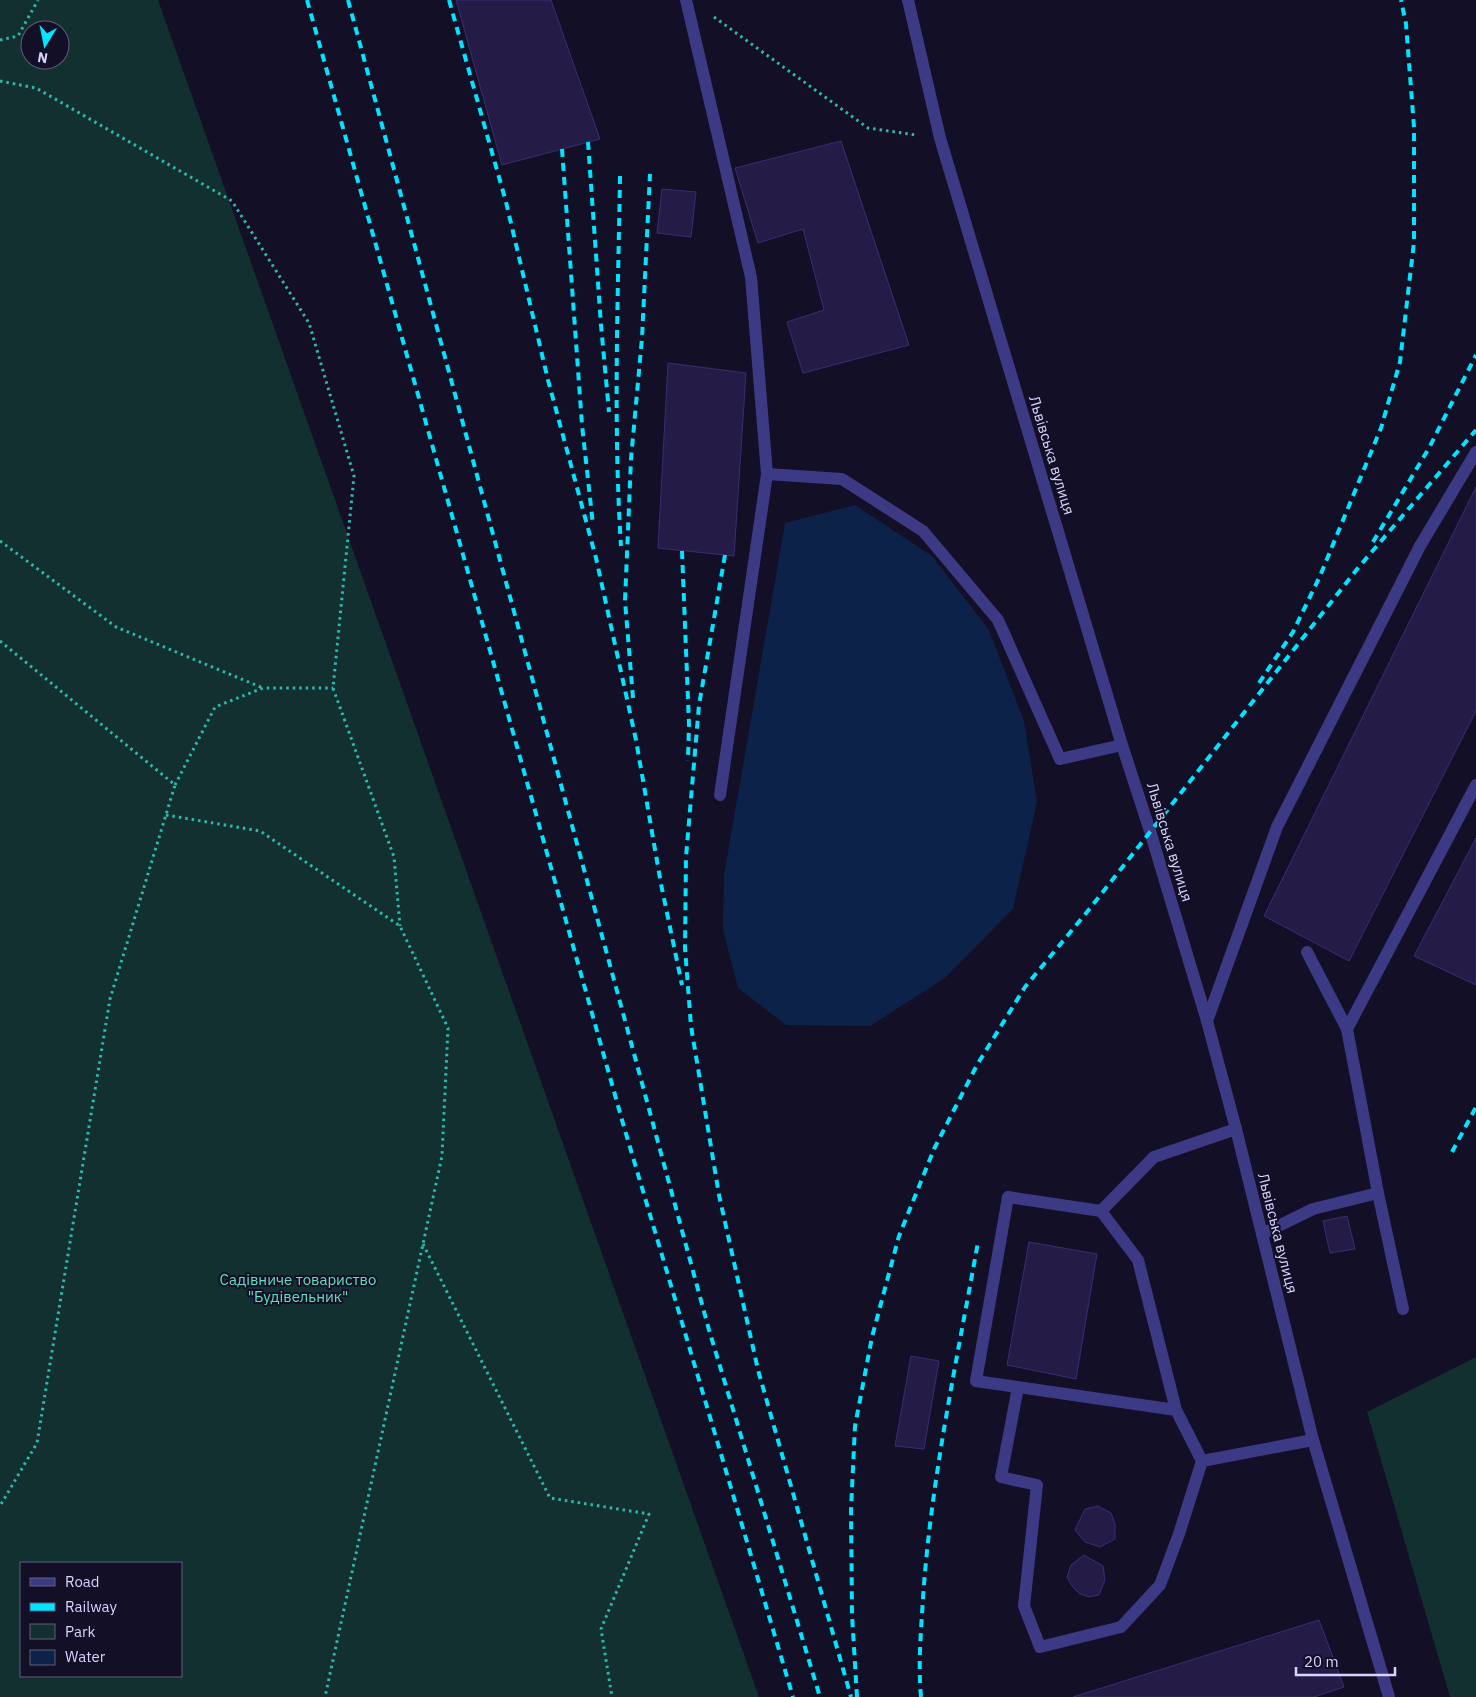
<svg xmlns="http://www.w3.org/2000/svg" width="1476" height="1697" font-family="'IBM Plex Sans',sans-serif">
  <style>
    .green { fill: #12302f; fill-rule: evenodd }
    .water { fill: #0c2248 }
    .building { fill: #241b47; stroke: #3b2d73 }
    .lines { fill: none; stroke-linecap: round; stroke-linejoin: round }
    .path { stroke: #2fb8b0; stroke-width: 3; stroke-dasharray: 2.5 4; stroke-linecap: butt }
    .service { stroke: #3d3a85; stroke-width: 12 }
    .minor { stroke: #3d3a85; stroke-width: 12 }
    .rail { stroke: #00e5ff; stroke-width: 4; stroke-dasharray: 8 6; stroke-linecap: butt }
    .labels { text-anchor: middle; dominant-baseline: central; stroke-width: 4; stroke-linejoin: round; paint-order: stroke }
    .street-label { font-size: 15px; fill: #d9d4ff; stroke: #130f26 }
    .park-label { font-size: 15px; fill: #5fe0c0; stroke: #130f26 }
  </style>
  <rect width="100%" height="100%" fill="#130f26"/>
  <g class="green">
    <path d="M0,0h158l601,1697h-759zM30,30h30v30h-30zM21,1563h160v113h-160z"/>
    <polygon points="1476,1357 1476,1697 1450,1697 1367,1412"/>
  </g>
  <polygon class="water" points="855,505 932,556 989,630 1024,721 1037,802 1013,909 945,978 870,1026 786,1025 738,988 723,930 724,875 785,523"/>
  <g class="building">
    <polygon points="456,0 551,0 600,139 502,165"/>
    <polygon points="841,141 909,345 803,373 787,322 824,310 803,229 758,243 735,168"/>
    <polygon points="662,189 696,192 691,237 657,233"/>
    <polygon points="668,363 746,373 734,556 658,548"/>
    <polygon points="1476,487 1476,711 1349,961 1264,916"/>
    <polygon points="1476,838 1476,985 1414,956"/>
    <polygon points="1347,1216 1355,1249 1330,1253 1323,1221"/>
    <polygon points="1029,1242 1097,1254 1076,1379 1007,1365"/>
    <polygon points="911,1356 939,1361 924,1449 895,1446"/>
    <polygon points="1098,1506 1111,1513 1115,1524 1115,1539 1100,1547 1085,1542 1075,1530 1085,1509"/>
    <polygon points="1084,1555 1103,1566 1105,1580 1099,1595 1089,1597 1080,1594 1072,1586 1067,1577 1071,1565"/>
    <polygon points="1319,1620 1344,1687 1314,1697 1073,1697"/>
  </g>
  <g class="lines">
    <g class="path">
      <polyline points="714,17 868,128 916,135"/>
      <polyline points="0,40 18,36 38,0"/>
      <polyline points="0,81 36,88 232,201 309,323 354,476 333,688 394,857 400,926"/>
      <polyline points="0,541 116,627 263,688"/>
      <polyline points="0,641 175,785 110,999 37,1443 0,1506"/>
      <polyline points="175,785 215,707 263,688 333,688"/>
      <polyline points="166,815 260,831 400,926 448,1028 442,1156 325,1697"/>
      <polyline points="423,1244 550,1498 649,1514 601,1629 612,1697"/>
    </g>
    <g class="service">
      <polyline points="686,0 751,277 767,474"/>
      <polyline points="720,795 767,474 842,479 923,531 998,620 1060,759 1122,745"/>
      <polyline points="1307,952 1347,1029"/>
      <polyline points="1207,1021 1277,827 1420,546 1476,452"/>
      <polyline points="1378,1193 1403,1309"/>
      <polyline points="1101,1211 1154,1157 1236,1129"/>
      <polyline points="1262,1234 1313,1209 1378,1193 1347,1029 1476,785"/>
      <polyline points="1018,1387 1001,1477 1037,1485 1024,1606 1040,1647 1121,1627 1160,1585 1179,1534 1202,1461 1176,1410 1138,1260 1101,1211 1008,1197 976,1381 1176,1410"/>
      <polyline points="1202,1461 1313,1440"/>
    </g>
    <polyline class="minor" points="908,0 940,138 1122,745 1150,831 1207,1021 1236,1129 1313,1440 1389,1697"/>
    <g class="rail">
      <polyline points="307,0 624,1127 793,1697"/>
      <polyline points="348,0 709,1330 820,1697"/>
      <polyline points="449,0 506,202 548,380 596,558 636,740 661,884 682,985"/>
      <polyline points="588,142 601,325 609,412"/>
      <polyline points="562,149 582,425 593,525"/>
      <path d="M620,176c-2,124 -7,247 1,370"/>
      <polyline points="1373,542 1429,448 1476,355"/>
      <polyline points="682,551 689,724 688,761"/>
      <polyline points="725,555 699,705 686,857 685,948 691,1026 719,1195 758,1370 851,1697"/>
      <polyline points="1259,683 1293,632 1320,576 1381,428 1400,362 1414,242 1414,127 1406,24 1401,0"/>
      <polyline points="633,698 625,601 631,459 642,338 650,174"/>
      <polyline points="1452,1152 1476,1107"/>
      <polyline points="857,1697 852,1615 851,1510 855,1426 872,1337 899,1236 934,1149 977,1065 1025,987 1087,912 1358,568 1476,430"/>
      <path d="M921,1697c-3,-33 0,-66 2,-99 8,-119 34,-238 55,-356"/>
    </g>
  </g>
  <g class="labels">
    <g class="street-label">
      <text transform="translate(1052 455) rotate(73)">Львівська вулиця</text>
      <text transform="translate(1170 842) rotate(73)">Львівська вулиця</text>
      <text transform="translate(1278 1233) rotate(76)">Львівська вулиця</text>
    </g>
    <g class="park-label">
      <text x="298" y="1279">Садівниче товариство<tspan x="298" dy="17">"Будівельник"</tspan></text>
    </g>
  </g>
  <rect x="20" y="1562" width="162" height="115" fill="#130f26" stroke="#625e7d"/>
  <rect x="30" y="1578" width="25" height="8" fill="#3d3a85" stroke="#625e7d"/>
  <text x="65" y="1587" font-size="15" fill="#d9d4ff">Road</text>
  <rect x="30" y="1603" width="25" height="8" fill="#00e5ff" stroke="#625e7d"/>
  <text x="65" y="1612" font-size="15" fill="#d9d4ff">Railway</text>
  <rect x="30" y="1624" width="25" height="15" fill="#12302f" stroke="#625e7d"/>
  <text x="65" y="1637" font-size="15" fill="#d9d4ff">Park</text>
  <rect x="30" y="1650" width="25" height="15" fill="#0c2248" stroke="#625e7d"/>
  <text x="65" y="1662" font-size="15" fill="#d9d4ff">Water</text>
  <g transform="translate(45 45) rotate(190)"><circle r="24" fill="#130f26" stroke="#625e7d"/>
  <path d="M0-4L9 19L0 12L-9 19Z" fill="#00e5ff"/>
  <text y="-8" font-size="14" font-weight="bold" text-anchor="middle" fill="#d9d4ff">N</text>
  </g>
  <path d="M1296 1667v8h99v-8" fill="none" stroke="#d9d4ff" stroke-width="2.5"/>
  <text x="1304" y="1667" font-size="15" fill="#d9d4ff" stroke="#130f26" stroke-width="4" paint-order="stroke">20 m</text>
</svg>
